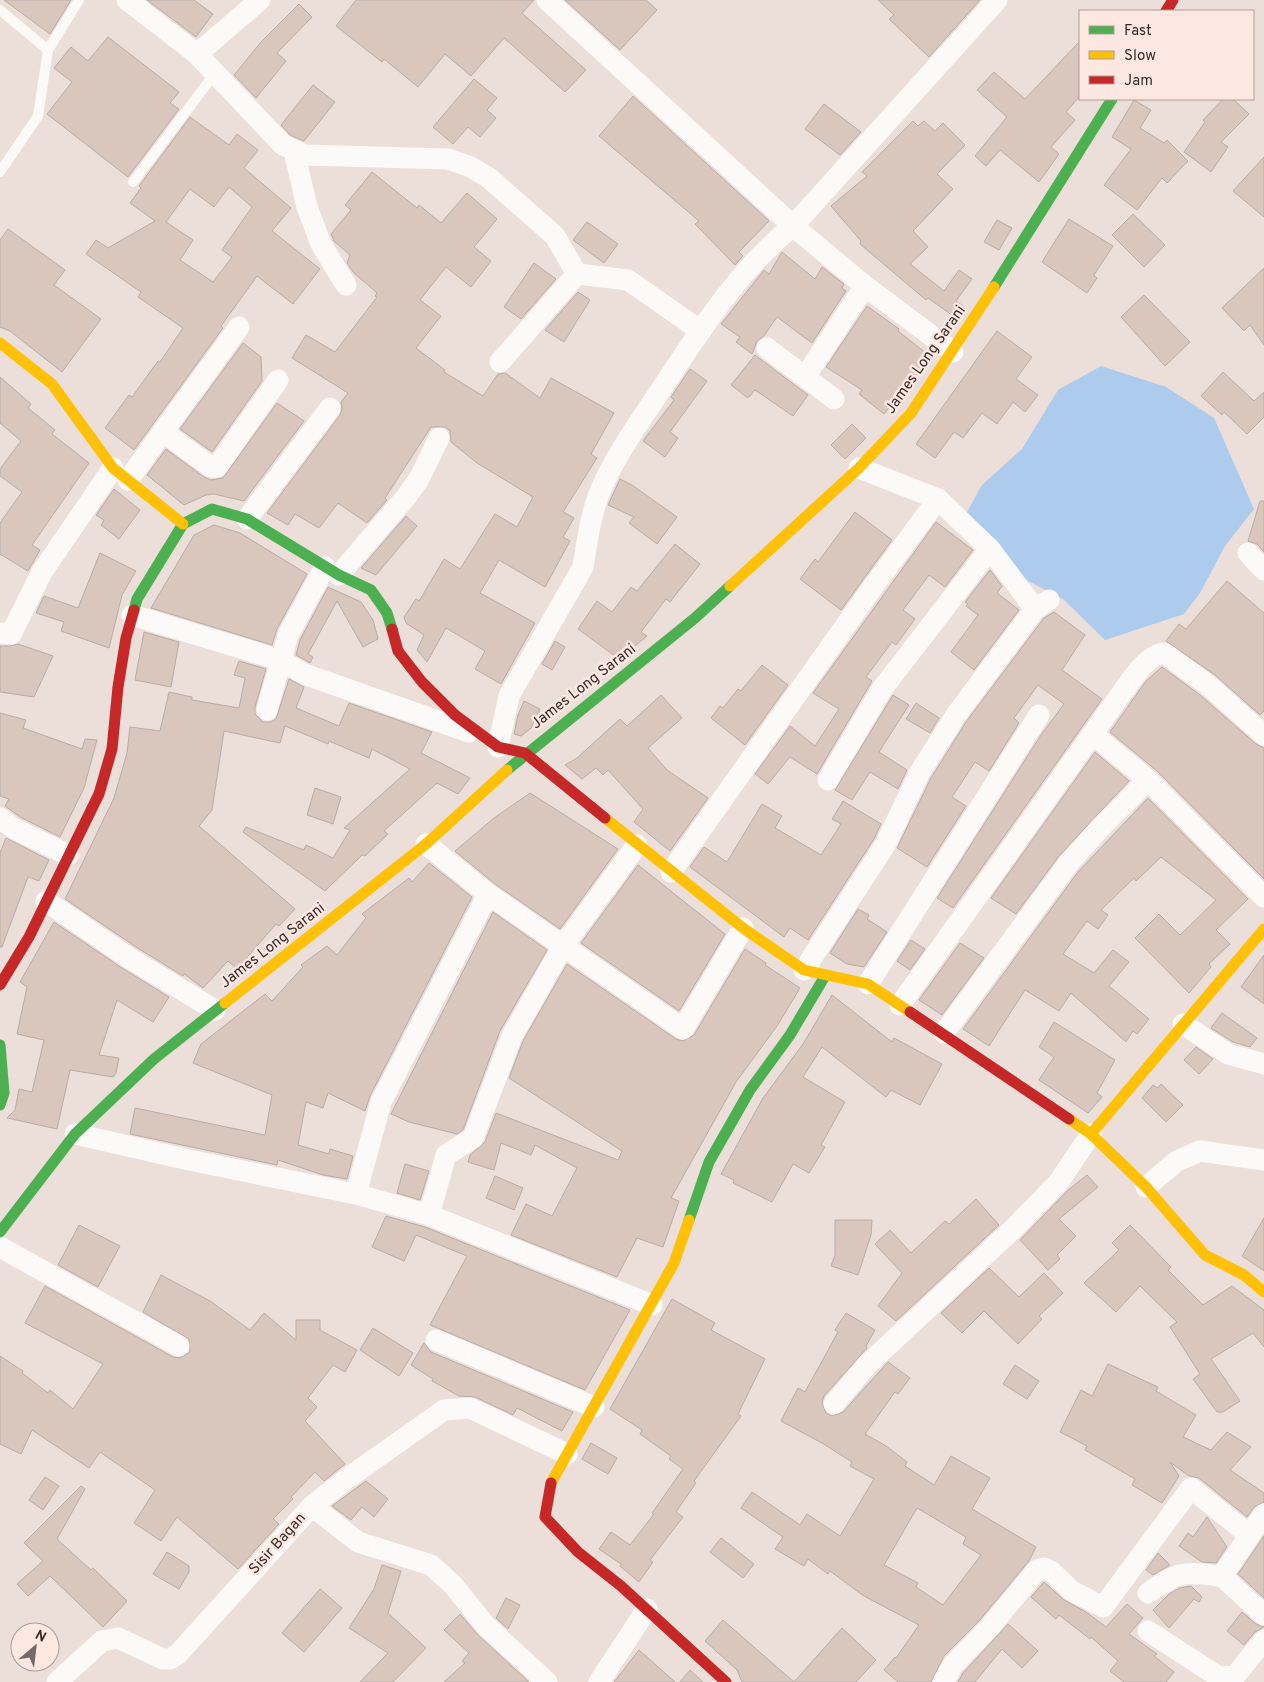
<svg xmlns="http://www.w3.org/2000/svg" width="1264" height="1682" font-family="Overpass,sans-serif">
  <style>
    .water { fill: #adcbed }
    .building { fill: #d9c6bd; stroke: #b7aca8; fill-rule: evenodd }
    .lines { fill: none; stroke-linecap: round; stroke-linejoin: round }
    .lane { stroke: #fcfaf9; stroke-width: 10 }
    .street { stroke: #fcfaf9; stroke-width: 21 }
    .fast { stroke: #4caf50; stroke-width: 11 }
    .slow { stroke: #ffc107; stroke-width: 11 }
    .jam { stroke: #c62828; stroke-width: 11 }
    .labels { text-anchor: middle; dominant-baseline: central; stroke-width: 5; stroke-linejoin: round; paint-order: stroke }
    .street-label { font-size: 15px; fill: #352b28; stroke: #fde8e1 }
  </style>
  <rect width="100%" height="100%" fill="#ecded9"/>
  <polygon class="water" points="1101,366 1166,387 1214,418 1254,509 1225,546 1200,593 1184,614 1105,640 1064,600 1023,578 962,521 982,485 1022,449 1058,390"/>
  <g class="building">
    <polygon points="4,0 71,0 50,34"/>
    <polygon points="147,0 194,0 213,14 196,37"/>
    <polygon points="356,0 534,0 522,13 586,70 565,92 504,38 471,76 445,54 418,87 384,59 382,62 336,26"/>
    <polygon points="565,0 646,0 657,10 620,50"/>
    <polygon points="878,0 980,0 929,57 889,19 894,15"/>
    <polygon points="299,4 312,17 277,53 286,61 256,98 234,75 262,41"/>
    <polygon points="108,37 179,92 170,103 179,109 128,177 47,114 72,82 54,68 71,47 88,61"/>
    <polygon points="1080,41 1080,96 1066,112 1075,120 1051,147 1059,154 1039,182 1000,150 986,166 975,156 1007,117 977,90 994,72 1025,99"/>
    <polygon points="474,79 497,98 487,110 496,118 480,137 468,127 453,144 433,127"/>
    <polygon points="313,85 335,102 304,141 290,135 281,125"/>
    <polygon points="633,96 769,221 739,252 743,256 735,265 695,224 699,221 599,136"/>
    <polygon points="1223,99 1233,99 1249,114 1221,142 1228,147 1211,172 1184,152 1205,122 1203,120"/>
    <polygon points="1134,100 1151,110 1140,128 1164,143 1167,140 1188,161 1167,183 1162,178 1137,210 1104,185 1131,149 1112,137"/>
    <polygon points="824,104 861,132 840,155 805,129"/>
    <path d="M190,117l39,28 8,-11 21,16 -14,18 47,40 -19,23 48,38 -27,35 -36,-28 -36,50 2,2 -89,122 -29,-22 24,-33 3,2 26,-36 2,1 23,-34 -45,-31 3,-5 -55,-38 10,-14 12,8 47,-27 -25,-18 11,-15 -2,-2zM229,187l23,20 -30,43 10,7 -19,25 -33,-22 13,-20 -27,-18 24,-33 24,18z"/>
    <polygon points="913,121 918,126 924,121 935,131 943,123 965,145 937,174 953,189 913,231 928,247 910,264 944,291 959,270 972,279 956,301 963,306 956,318 928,298 926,300 860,244 861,241 831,206 867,176 862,172"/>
    <polygon points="1264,157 1264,217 1233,191"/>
    <polygon points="372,172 417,208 419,205 441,223 467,193 497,219 474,247 491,261 471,287 446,267 420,300 441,316 416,348 445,370 444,372 483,396 498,374 505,373 540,398 551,378 614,413 591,454 597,458 563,512 574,518 563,537 570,541 545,587 499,560 480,593 535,623 501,684 475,669 485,651 446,628 427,662 417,650 424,635 406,623 404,617 416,599 419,601 444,559 460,569 495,514 517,527 533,497 477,463 451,442 450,431 445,427 431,427 385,498 387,500 367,523 338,503 319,528 295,514 288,525 267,513 340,415 342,409 341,402 348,393 292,358 306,335 335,352 377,297 375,296 377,293 354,273 347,263 350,255 334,241 331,234 351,210 345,205"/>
    <polygon points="1133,214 1165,245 1144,267 1112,235"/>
    <polygon points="1069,219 1113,246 1094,275 1097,278 1087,293 1042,262"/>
    <polygon points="997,220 1012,228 999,250 984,242"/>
    <polygon points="587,222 618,244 604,263 573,240"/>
    <polygon points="8,229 65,270 54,285 101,319 62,372 10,331 0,327 0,240"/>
    <polygon points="782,252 815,279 822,267 844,284 842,288 846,291 812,343 777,317 764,336 757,341 752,354 736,342 740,337 721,324 764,270 769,274"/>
    <polygon points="534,263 556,279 521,319 504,307"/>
    <polygon points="1264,268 1264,345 1250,325 1244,331 1222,308"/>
    <polygon points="578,292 590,300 564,342 545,330"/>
    <polygon points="1144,295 1190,342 1165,366 1121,317"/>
    <polygon points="867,306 899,329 898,331 931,357 884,414 859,394 862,390 826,367"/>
    <polygon points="997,331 1032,357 1016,379 1038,395 1025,412 1013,402 997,424 982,413 963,438 954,432 935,458 916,444"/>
    <polygon points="243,343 261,357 262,381 212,452 180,429"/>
    <polygon points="755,355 808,395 793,416 755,390 748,398 731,385"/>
    <polygon points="690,369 707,381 670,432 678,438 665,457 643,441 674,400 671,397"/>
    <polygon points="1223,372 1254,401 1264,392 1264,417 1247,434 1224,412 1222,415 1201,396"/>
    <polygon points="0,377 31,404 28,408 55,430 52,434 89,463 32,545 40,550 28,571 0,554 0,523 22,492 0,476 0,469 21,441 0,423"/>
    <polygon points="277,403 304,421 244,501 214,494 206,495 184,505 147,475 166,449 204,477 211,480 223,478"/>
    <polygon points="852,424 866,438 845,459 831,445"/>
    <polygon points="620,479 632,485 677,517 657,544 629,523 634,517 608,505"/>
    <polygon points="114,489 140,510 119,539 101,525 104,520 96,515"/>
    <polygon points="1260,501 1264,501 1264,552 1257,544 1248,541"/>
    <polygon points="855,512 892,540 841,610 800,579 815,559 818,562"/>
    <polygon points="406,516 417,526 376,575 361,568"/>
    <polygon points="936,522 973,550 945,587 929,575 903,610 915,619 896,645 892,642 866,677 872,681 817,774 790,757 768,784 755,774 790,726 815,746 839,709 813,693"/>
    <polygon points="214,525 240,533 307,574 277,629 272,645 151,608 194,535"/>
    <polygon points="675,544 700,564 670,602 666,599 641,632 647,636 619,659 578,629 597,601 612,612 631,587 637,591"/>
    <polygon points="100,553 136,571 122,595 109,648 61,631 64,622 36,613 44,596 78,608"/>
    <polygon points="990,570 1002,586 997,593 1019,610 974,670 951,652 978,615 966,606 968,604 965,602"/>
    <polygon points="1227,581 1264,613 1264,711 1260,715 1215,675 1166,641 1179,624 1186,629"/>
    <polygon points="328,587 361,602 373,620 378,639 363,647 337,601 308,654 313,657 310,663 296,655 300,640"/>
    <polygon points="1054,612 1085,635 1062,670 1102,699 953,908 937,898 1041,735 1064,704 1038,685 1014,718 1019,723 989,771 975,762 952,797 966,806 927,867 897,848 931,778 966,722 1044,618"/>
    <polygon points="144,632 179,642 171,687 135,680"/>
    <polygon points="555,641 565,647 552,670 542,664"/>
    <polygon points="18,644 53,656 34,697 0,692 0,646 10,646"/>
    <polygon points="239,661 266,669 255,707 255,714 263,722 271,722 276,719 289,679 304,687 296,708 339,726 349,703 432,732 421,753 470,778 458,794 437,783 384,831 388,834 365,856 362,855 325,891 243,832 246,827 304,850 306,845 333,858 350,830 344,828 410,769 372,749 369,758 329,741 328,744 285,726 280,743 224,731 212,810 199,826 295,909 279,926 276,924 237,969 228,961 203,988 184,974 183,976 136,947 65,899 114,798 127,753 130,727 160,731 169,692 192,697 192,700 239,708 245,678 234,675"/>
    <polygon points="762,665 788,685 745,745 711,718 720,706 723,708 738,689 741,691"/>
    <polygon points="1162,667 1200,695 1256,744 1264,748 1264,879 1157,771 1110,732 1146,681"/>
    <polygon points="661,695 682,718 648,748 667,770 708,798 670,851 634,822 643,809 608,770 603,775 596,768 582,779 565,765 577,758 620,719 627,726"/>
    <polygon points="893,695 909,705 879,752 907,770 898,789 870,772 852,800 835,790"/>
    <polygon points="524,701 540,709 531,728 521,736 514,734 518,715"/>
    <polygon points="916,703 939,718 930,733 906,719"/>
    <polygon points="0,713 26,720 23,728 82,749 85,739 97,740 84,788 60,837 20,817 5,806 9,799 0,796"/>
    <polygon points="1095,752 1129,781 1059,856 1016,914 991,898"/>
    <polygon points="315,788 341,797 333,824 307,815"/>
    <polygon points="530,793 618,849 560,929 495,884 455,851 494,818"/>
    <polygon points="1148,798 1248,899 1216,930 1230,944 1209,964 1211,967 1189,993 1135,938 1159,914 1180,935 1216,900 1161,857 1136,881 1134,878 1101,910 1108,915 1098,929 1087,921 1063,954 1094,973 1113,950 1129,962 1109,986 1149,1019 1137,1034 1133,1031 1126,1042 1071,993 1059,1011 1025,990 989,1046 963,1029 1078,872"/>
    <polygon points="843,801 881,824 874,839 808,940 790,928 784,937 690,867 704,847 727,862 762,804 782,816 775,828 821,855 841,824 832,819"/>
    <polygon points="6,838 49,860 39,881 28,877 2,947 0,947 0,853"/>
    <polygon points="429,863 472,897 370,1096 365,1111 328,1093 323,1108 306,1102 298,1145 329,1154 330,1149 353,1156 347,1179 323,1175 278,1160 277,1165 130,1134 135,1108 265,1135 272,1095 193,1063 201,1044 265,994 272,1001 303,967 301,965 327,946 337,955 366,918 362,914 409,878 412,882"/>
    <polygon points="638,865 725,934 679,1011 581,943"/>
    <polygon points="858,909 869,915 867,919 887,932 864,967 847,964 830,953"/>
    <polygon points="493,912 547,950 500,1031 463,1130 457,1134 409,1122 391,1114"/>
    <polygon points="54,922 122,968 169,997 153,1022 117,1000 99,1055 119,1058 116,1073 113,1077 70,1070 57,1129 7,1118 15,1110 19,1089 32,1092 44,1040 17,1034 27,987 20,982"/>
    <polygon points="911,940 925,949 910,970 897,961"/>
    <polygon points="960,943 984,958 942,1015 919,1000"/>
    <polygon points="745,949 766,963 765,965 800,988 777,1026 736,1082 671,1198 679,1201 663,1247 637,1238 617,1277 511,1235 526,1204 552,1216 577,1168 535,1145 531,1155 501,1143 494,1170 468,1162 470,1155 485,1142 496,1113 618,1160 622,1151 509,1078 523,1041 567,964 676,1039 683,1041 694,1035"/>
    <polygon points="1264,955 1264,1004 1241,987"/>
    <polygon points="832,995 892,1042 894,1038 942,1064 920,1105 891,1090 886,1097 822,1047 803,1077 845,1102 821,1145 825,1147 809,1173 793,1164 772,1202 733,1183 734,1180 721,1174 763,1098 803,1044"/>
    <polygon points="1222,1013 1257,1038 1250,1047 1233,1042 1211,1028"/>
    <polygon points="1054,1022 1115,1060 1097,1093 1102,1097 1088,1113 1039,1080 1054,1057 1039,1047"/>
    <polygon points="1196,1047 1213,1059 1199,1074 1184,1060"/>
    <polygon points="1161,1084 1183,1105 1166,1122 1142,1098 1153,1085 1158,1088"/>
    <polygon points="405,1164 429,1171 420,1200 397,1193"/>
    <polygon points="1087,1175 1098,1187 1059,1219 1076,1236 1057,1255 1060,1259 1048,1270 1020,1240 1067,1191"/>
    <polygon points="495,1176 523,1188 514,1210 486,1198"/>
    <polygon points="976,1199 999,1225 896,1321 878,1306 902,1273 875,1244 890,1230 911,1253 945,1221 949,1224"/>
    <polygon points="386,1216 425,1227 630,1310 585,1390 430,1325 467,1256 416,1235 404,1261 372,1247"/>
    <polygon points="1264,1218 1264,1271 1242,1256"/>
    <polygon points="835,1220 872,1220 871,1235 858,1275 831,1266 835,1255"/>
    <polygon points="79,1225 120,1246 98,1287 58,1265"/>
    <polygon points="1130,1225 1171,1267 1168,1270 1203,1305 1232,1286 1264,1310 1264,1347 1253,1333 1211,1359 1240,1401 1223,1412 1217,1412 1193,1379 1200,1374 1170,1327 1177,1322 1140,1286 1116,1312 1084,1283 1119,1250 1112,1243"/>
    <polygon points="989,1268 1019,1297 1044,1273 1063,1293 1039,1316 1042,1319 1018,1344 984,1311 962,1333 941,1313"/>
    <polygon points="161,1275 210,1301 250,1330 264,1313 296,1340 296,1320 320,1320 320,1330 357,1350 345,1372 333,1365 308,1398 317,1407 305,1421 345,1464 324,1481 315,1472 291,1497 293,1499 273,1519 279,1524 238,1569 177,1517 161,1541 134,1523 155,1490 100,1452 89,1468 32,1430 21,1454 0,1444 0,1356 23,1371 22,1373 48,1393 50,1390 73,1409 103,1364 25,1323 45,1286 173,1357 180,1358 190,1352 189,1339 143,1312"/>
    <polygon points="672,1299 715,1323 711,1330 765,1359 738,1414 741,1416 694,1481 696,1483 676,1512 683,1517 650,1560 653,1562 639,1582 620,1566 621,1564 599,1549 611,1532 630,1545 654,1514 652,1513 683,1469 669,1459 671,1456 640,1434 642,1430 610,1409"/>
    <path d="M846,1313l29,17 -9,16 1,2 -43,48 -2,6 4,11 6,3 11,-4 45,-50 22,16 -12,16 -3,-2 -30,42 21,12 21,16 -2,4 29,19 17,-29 39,22 -18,31 64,38 -7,14 -50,60 -35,35 -13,26h-33l-14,-12 11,-13 1,1 23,-33 -55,-29 -34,-25 -2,3 -20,-15 -4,7 -29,-17 8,-12 -42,-29 11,-16 48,33 7,-11 33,22 34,-57 -24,-13 2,-4 -30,-19 -41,-22 17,-33 7,4 33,-60 -3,-2zM917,1508l49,29 -3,7 18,11 -38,50 -27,-18 2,-4 -34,-18z"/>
    <polygon points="373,1328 413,1353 399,1376 360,1350"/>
    <polygon points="424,1343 431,1352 573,1412 562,1431 517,1408 513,1415 475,1397 459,1396 432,1381 433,1379 411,1365"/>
    <polygon points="1108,1364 1158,1387 1156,1391 1196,1415 1183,1437 1211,1450 1227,1432 1251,1447 1230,1470 1264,1493 1264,1502 1254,1507 1247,1517 1199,1478 1189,1476 1170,1462 1179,1476 1162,1503 1132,1485 1135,1479 1085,1450 1087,1446 1060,1432 1081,1390 1092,1396"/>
    <polygon points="1015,1365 1039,1381 1027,1399 1003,1384"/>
    <polygon points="591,1443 617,1458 608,1474 582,1459"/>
    <polygon points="45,1477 59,1486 43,1510 29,1500"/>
    <polygon points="366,1481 388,1499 374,1517 362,1507 351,1520 332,1506"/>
    <polygon points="81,1486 85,1489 57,1539 91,1570 93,1568 127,1601 103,1627 50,1576 28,1596 17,1584 43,1561 24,1543"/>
    <polygon points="1207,1517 1227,1547 1216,1563 1202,1562 1179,1546 1188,1533 1193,1537"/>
    <polygon points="1264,1536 1264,1598 1238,1574"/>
    <polygon points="721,1538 754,1564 743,1578 710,1552"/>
    <polygon points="167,1552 189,1566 189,1572 179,1589 153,1574"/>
    <polygon points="1158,1553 1170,1565 1153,1575 1146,1570"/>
    <polygon points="382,1565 401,1571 388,1613 426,1648 393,1682 360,1682 388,1653 349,1628 374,1589"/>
    <polygon points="1044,1582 1064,1600 1086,1612 1106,1627 1127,1604 1143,1618 1129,1634 1157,1654 1154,1656 1174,1672 1166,1682 1124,1682 1110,1671 1118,1661 1091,1637 1090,1639 1059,1615 1056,1619 1031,1597"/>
    <polygon points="1191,1586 1202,1597 1199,1602 1194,1599 1169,1628 1153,1610 1169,1594 1180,1588"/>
    <polygon points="320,1589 342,1608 304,1652 282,1633"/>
    <polygon points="506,1598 520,1605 508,1629 496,1618"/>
    <polygon points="1242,1612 1256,1624 1264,1627 1255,1632 1244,1645 1227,1631"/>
    <polygon points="460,1614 478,1635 529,1682 444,1682 465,1663 462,1661 469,1653 444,1630"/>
    <polygon points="723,1620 794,1682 842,1628 876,1660 856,1682 742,1682 737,1670 705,1641"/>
    <polygon points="1008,1624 1038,1651 1022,1668 1002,1649 975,1682 958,1682 963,1673"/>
    <polygon points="639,1650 675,1682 614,1682"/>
    <polygon points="690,1670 703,1682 680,1682"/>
  </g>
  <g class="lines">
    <g class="lane">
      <polyline points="0,10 48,50"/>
      <polyline points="0,172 38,116 48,50 79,0"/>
      <polyline points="133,182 215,73"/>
    </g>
    <g class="street">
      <polyline points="127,0 197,54 283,145 305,155 448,159 471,167 489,178 555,236 577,274 628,280 701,331"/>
      <polyline points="547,0 793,226 865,286 953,352"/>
      <polyline points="197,54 260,0"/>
      <polyline points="294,151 307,207 321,244 346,285"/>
      <polyline points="767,348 805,377 865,286"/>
      <polyline points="500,362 577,274"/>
      <polyline points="805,377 834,399"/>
      <polyline points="163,432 211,467 217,467 278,380"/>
      <polyline points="859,468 938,499 990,549 1035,609"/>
      <polyline points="128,480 239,327"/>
      <polyline points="247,519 330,408"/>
      <polyline points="1248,553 1264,570"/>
      <polyline points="339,575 406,497 419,479 439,438"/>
      <polyline points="132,615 280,660 304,674 469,732"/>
      <polyline points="0,633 11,634 42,572 113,468"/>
      <polyline points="267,710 288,635 325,567"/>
      <polyline points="1094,735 1148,780 1264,897"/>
      <path d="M498,747l11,-51 74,-129c4,-25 8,-55 18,-78 16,-36 39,-68 61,-101 38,-57 77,-119 131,-162l204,-226"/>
      <polyline points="828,780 882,689 990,549"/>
      <polyline points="0,818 13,828 68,855"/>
      <polyline points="426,844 488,894 683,1029 743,928"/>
      <polyline points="671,872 875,584 938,499"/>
      <polyline points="46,901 129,958 215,1010"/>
      <polyline points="804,970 885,845 920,772 956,715 1035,609 1049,600"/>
      <polyline points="868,984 1039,715"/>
      <path d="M900,1005l216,-304c12,-15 27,-44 47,-48l4,2 41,30 56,50"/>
      <polyline points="1183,1024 1228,1054 1264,1064"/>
      <polyline points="944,1033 1068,864 1100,828 1148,780"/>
      <polyline points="75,1134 189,1160 356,1194 429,1215 652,1305"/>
      <polyline points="1146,1187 1177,1161 1200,1151 1264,1160"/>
      <polyline points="356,1194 381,1102 488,894"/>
      <polyline points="429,1215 446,1155 473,1138 512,1036 563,946 637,845"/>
      <polyline points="0,1247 179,1346"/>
      <polyline points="436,1340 594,1407"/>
      <polyline points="834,1404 867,1365 1013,1229 1058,1183 1091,1134"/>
      <polyline points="312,1506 345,1480 444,1410 470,1408 567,1454"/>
      <polyline points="1222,1576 1264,1615"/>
      <path d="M1148,1593c33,-23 34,-21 74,-17l42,-62"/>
      <polyline points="1148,1631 1219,1677 1235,1676 1264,1640"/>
      <polyline points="57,1682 102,1641 118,1638 163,1659 170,1659 178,1654 312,1506 358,1542 431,1565 453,1585 486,1626 547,1682"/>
      <polyline points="599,1682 647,1609"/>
      <polyline points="943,1682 953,1665 988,1629 1037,1570 1044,1568 1052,1572 1072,1591 1103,1607 1191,1488 1249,1535"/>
    </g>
    <g class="fast">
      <polyline points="994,287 1112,99"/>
      <polyline points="134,610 137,599 183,524 212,509 247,519 339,575 371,590 387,613 392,629"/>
      <polyline points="507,770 695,618 730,586"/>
      <polyline points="0,1045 4,1093 0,1105"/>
      <polyline points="689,1220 709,1162 750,1090 790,1035 825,976"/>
      <polyline points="0,1232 75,1134 154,1059 225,1003"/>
    </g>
    <g class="slow">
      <polyline points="0,343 52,384 113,468 183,524"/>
      <polyline points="730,586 859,468 911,413 994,287"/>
      <polyline points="605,818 743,928 804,970 868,984 910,1012"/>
      <polyline points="225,1003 426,844 507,770"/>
      <polyline points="1069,1119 1091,1134 1146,1187 1205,1255 1244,1275 1264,1292"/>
      <polyline points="1091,1134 1264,929"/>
      <polyline points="551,1483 674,1263 689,1220"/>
    </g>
    <g class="jam">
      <polyline points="1166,11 1173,0"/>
      <polyline points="392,629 398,651 422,682 455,715 498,747 525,753 605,818"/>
      <polyline points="0,985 29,937 99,794 112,749 118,687 126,638 134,610"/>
      <polyline points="910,1012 1069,1119"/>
      <polyline points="551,1483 545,1517 578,1552 621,1586 726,1682"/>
    </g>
  </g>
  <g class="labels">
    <g class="street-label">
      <text transform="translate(926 360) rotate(-55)">James Long Sarani</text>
      <text transform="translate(584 687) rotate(-38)">James Long Sarani</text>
      <text transform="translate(273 946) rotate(-38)">James Long Sarani</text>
      <text transform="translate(278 1544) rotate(-48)">Sisir Bagan</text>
    </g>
  </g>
  <rect x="1079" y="10" width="175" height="90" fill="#fde8e1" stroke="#ad9c97"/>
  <rect x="1089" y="26" width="25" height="8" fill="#4caf50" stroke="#ad9c97"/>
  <text x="1124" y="35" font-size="15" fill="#352b28">Fast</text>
  <rect x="1089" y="51" width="25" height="8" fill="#ffc107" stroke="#ad9c97"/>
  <text x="1124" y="60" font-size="15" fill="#352b28">Slow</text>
  <rect x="1089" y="76" width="25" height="8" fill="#c62828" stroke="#ad9c97"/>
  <text x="1124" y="85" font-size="15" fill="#352b28">Jam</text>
  <g transform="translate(35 1647) rotate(28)"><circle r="24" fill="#fde8e1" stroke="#ad9c97"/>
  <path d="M0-4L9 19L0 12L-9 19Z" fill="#756a66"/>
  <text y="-8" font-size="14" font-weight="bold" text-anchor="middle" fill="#352b28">N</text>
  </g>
</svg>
